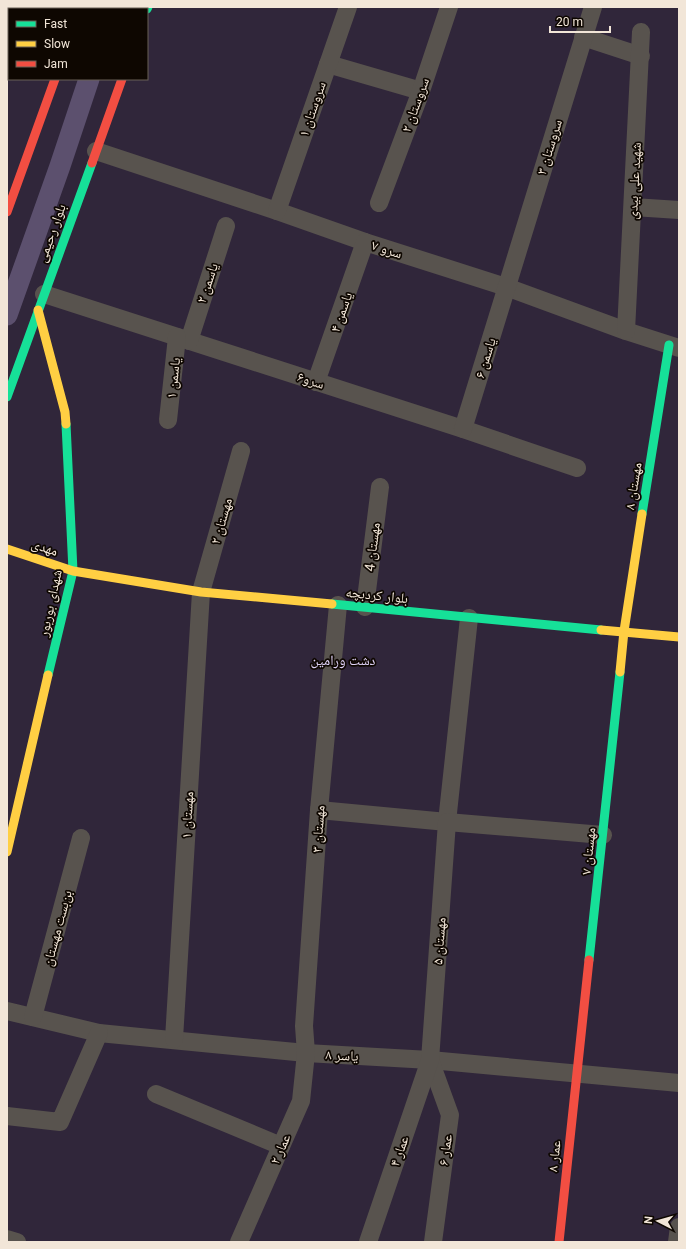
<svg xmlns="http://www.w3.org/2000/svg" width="686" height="1249" font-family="Roboto,'Noto Naskh Arabic',sans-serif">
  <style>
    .green { fill: #30263a; fill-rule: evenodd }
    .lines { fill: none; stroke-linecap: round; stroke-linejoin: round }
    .canal { stroke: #5c506e; stroke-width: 21 }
    .street { stroke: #58534e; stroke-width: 18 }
    .fast { stroke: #16e098; stroke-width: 9 }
    .slow { stroke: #ffcf43; stroke-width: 9 }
    .jam { stroke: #f24e42; stroke-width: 9 }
    .labels { text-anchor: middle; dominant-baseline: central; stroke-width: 3.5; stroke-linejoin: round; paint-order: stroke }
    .street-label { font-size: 14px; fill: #f2e6d8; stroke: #0e0701 }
    .park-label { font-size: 14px; fill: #e0d3f8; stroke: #0e0701 }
  </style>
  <rect width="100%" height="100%" fill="#231a0c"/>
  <path class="green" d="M7,7h672v1235h-672zM9,9h138v70h-138z"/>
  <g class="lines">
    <g class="canal">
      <polyline points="112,9 113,7"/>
      <polyline points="7,315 60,166 89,79"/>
    </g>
    <g class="street">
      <polyline points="583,37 641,56"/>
      <polyline points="328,64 421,91"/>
      <polyline points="96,151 277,211 365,242 506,287 626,331 679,348"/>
      <polyline points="379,203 421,91 449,7"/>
      <polyline points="633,207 679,210"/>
      <polyline points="277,211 348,7"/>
      <polyline points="44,294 463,429 577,468"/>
      <polyline points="626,331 641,32"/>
      <polyline points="189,341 226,226"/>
      <polyline points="316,382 365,242"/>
      <polyline points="168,420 177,337"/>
      <polyline points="463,429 593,7"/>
      <polyline points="365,607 380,487"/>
      <polyline points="319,810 447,822 469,618"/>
      <polyline points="7,1011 99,1033 306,1053 430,1060 679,1083"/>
      <polyline points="33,1017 81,838"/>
      <polyline points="174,1039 201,592 241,451"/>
      <polyline points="430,1060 450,1115 433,1242"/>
      <polyline points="156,1094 281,1146"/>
      <polyline points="7,1116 60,1122 99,1033"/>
      <polyline points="7,1239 17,1242"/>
      <polyline points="239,1242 301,1101 306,1053 304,1026 319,810 338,605"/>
      <polyline points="368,1242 430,1060 447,822 603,835"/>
      <polyline points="677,1242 679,1227"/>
    </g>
    <g class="fast">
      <polyline points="147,9 148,7"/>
      <polyline points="7,397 92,163"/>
      <polyline points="642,514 669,345"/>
      <polyline points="332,604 601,630"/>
      <polyline points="48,675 73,571 66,424"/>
      <polyline points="589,960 620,672"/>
    </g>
    <g class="slow">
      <polyline points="38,310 65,412 66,424"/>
      <polyline points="7,549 73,571 201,592 332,604"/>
      <polyline points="601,630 679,637"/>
      <polyline points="620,672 624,631 642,514"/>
      <polyline points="7,852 48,675"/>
    </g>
    <g class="jam">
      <polyline points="80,7 80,9"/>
      <polyline points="92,163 122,79"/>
      <polyline points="7,212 55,79"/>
      <polyline points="559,1242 589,960"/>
    </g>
  </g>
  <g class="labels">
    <g class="street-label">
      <text transform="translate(415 105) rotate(-70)">سروستان ۲</text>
      <text transform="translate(312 109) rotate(-71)">سروستان ۱</text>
      <text transform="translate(549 147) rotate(-73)">سروستان ۳</text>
      <text transform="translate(634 181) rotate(-87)">شهید علی بیدی</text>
      <text transform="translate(51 233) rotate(-70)">بلوار رحیمی</text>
      <text transform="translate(387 249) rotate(18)">سرو ۷</text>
      <text transform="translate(207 283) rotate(-72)">یاسمن ۲</text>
      <text transform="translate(341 312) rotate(-71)">یاسمن ۴</text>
      <text transform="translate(485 358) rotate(-73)">یاسمن ۶</text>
      <text transform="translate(173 378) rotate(-84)">یاسمن ۱</text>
      <text transform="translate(311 380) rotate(18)">سرو۶</text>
      <text transform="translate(633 486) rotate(-81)">مهستان ۸</text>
      <text transform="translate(221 521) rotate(-74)">مهستان ۲</text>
      <text transform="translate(45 547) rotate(19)">مهدی</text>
      <text transform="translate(372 547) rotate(-83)">مهستان 4</text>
      <text transform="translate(377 595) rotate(6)">بلوار کردبچه</text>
      <text transform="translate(50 603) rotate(-78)">شهدای بوربور</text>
      <text transform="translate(187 815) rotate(-87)">مهستان ۱</text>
      <text transform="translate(318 829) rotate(-86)">مهستان ۳</text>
      <text transform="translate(588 851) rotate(-84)">مهستان ۷</text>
      <text transform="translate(57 928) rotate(-75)">بن‌بست مهستان</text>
      <text transform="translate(439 941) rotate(-86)">مهستان ۵</text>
      <text transform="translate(342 1055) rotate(3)">یاسر ۸</text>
      <text transform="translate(280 1149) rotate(-66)">عمار ۲</text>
      <text transform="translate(445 1150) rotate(-82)">عمار ۶</text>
      <text transform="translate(399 1151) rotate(-71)">عمار ۴</text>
      <text transform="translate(554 1156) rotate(-84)">عمار ۸</text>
    </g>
    <g class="park-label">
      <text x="343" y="660">دشت ورامین</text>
    </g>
  </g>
  <rect width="686" height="1249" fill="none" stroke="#f2e6d8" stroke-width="16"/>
  <rect x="8" y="8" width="140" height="72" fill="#0e0701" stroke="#696057"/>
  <rect x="16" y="21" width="20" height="6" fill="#16e098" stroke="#696057"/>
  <text x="44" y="28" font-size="12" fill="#f2e6d8">Fast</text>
  <rect x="16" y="41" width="20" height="6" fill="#ffcf43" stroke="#696057"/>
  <text x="44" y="48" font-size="12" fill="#f2e6d8">Slow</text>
  <rect x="16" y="61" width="20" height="6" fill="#f24e42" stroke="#696057"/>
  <text x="44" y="68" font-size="12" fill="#f2e6d8">Jam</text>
  <g transform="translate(658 1221) rotate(276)" stroke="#0e0701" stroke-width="3" paint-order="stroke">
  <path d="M0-3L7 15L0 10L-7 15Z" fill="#f2e6d8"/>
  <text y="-6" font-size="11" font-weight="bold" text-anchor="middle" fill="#f2e6d8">N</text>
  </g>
  <path d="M550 26v6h60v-6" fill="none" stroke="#f2e6d8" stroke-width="2"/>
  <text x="556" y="26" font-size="12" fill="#f2e6d8" stroke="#0e0701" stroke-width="3" paint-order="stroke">20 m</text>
</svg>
